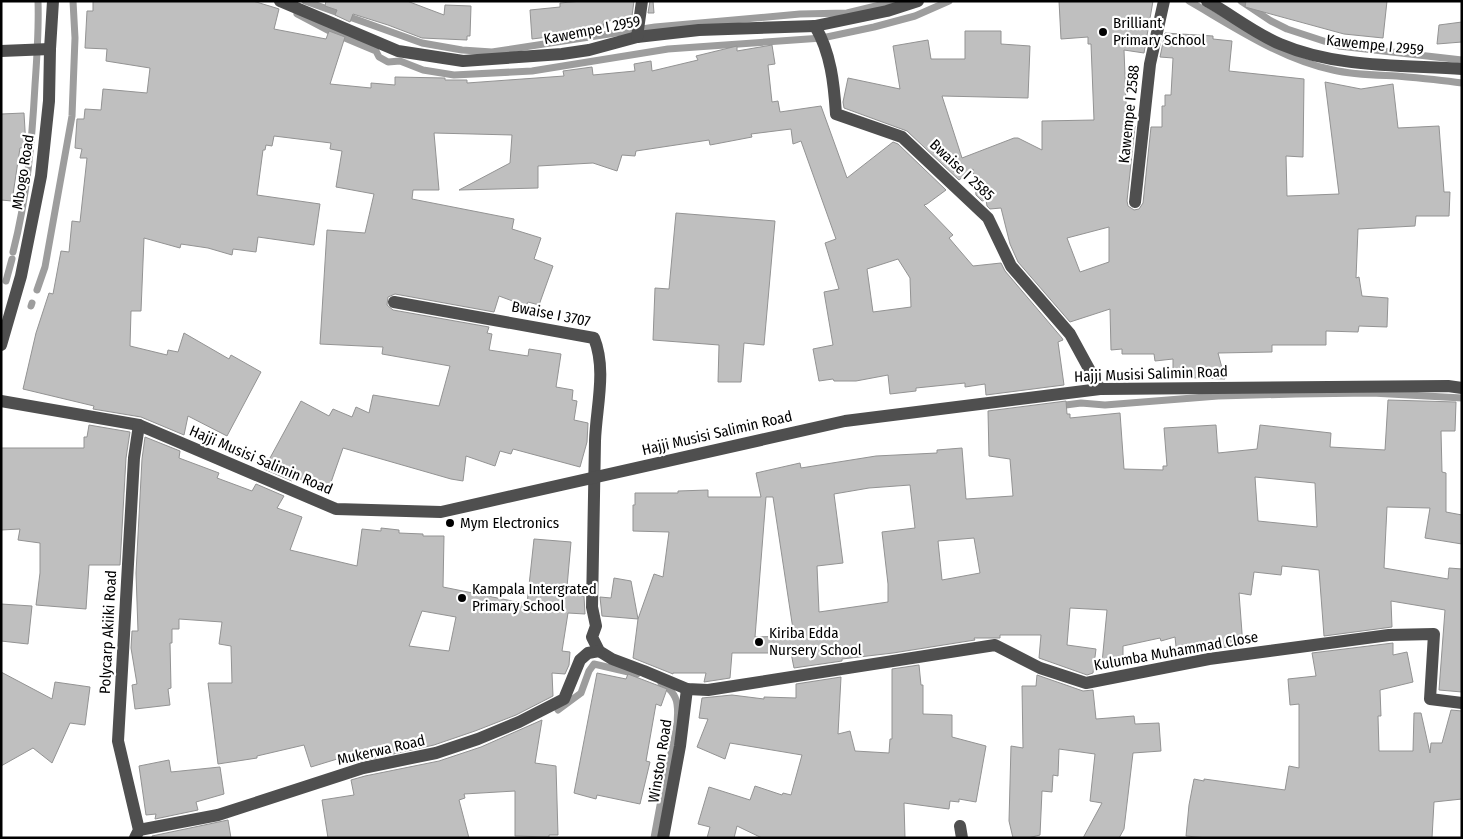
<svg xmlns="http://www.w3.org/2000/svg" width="1463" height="839" font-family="'Fira Sans Condensed',sans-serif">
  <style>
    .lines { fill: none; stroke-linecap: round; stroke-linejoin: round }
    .stream { stroke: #9d9d9d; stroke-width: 7 }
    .building { fill: #bfbfbf; stroke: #939393; fill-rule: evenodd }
    .minor { stroke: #4f4f4f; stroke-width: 12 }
    .poi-dot { fill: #000; stroke: #fff; stroke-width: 2 }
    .labels { text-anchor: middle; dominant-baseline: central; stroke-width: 4.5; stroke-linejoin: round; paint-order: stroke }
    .poi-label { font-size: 15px; fill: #000; stroke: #fff; text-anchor: start }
    .street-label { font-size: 15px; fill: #000; stroke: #fff }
  </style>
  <rect width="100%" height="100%" fill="#fff"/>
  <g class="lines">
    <g class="stream">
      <polyline points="305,1 422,43 462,50 492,52 655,27 800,14 847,13 896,1"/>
      <path d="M1189,1c45,26 92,58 144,69 21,5 43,5 64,6 22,2 43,4 65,7"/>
      <polyline points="1241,1 1271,21 1287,29 1339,46 1462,60"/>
      <polyline points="297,14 333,33 376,51 379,57 388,62 400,61 423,70 454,75 532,71 668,49 822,38 874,27 915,16 949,1"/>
      <path d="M13,252c14,-54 19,-111 22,-167 2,-28 4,-56 3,-84"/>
      <polyline points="6,281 12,259"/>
      <polyline points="37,290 45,267 72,116 75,38 73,1"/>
      <polyline points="31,306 32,303"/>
      <polyline points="1058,406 1081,403 1105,405 1218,396 1296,394 1372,393 1462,398"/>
      <polyline points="558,710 581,693 589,671 594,664 637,674"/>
      <path d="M654,838c4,-22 8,-44 12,-65 5,-21 14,-48 11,-69 -1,-9 -9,-18 -16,-21"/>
    </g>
  </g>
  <g class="building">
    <path d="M93,1h160l23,7 3,1 -5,20 52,10 3,-8 16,6 -15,47 41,4v-5l24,2v-8l50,1v2h22v3l97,-7 -1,-5 29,-4 1,8 42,-4 -1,-7 17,-3 1,10 46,-11 -2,-4 41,-10v5l35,-6 3,19 -7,1 4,37 6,-1 2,11 41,-6 26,72 46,-36 5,2 48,46 -19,14 -3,1 29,30 -4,3 24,28 28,-3 4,8 57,67 1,2 -5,2 6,43 -78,10 -1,-11 -20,3v-4l-49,5v3l-26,3 -2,-19 -32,6h-22l-1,-2 -14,2 -6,-32 20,-4 -9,-53 15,-3 -14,-46 11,-4 -35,-98 -8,3 -2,-15 -40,5 1,3 -42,8 -1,-5 -73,11 -1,5 -13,-1 -5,16 -24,-8 -55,3v22l-79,2 51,-27 2,-28 -78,-2 5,57h-26l-1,9 102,20 -2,10 29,9 -7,21 19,7 -14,39 -11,-3 -2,4 -27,-10 -5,16 -99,-18 -7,3 -1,8 6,5 96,17 -2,6 5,1 -3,16 39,6 1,-7 32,5 -5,33 17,3 -1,10 5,1 -3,19 14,3 -1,19 -7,25 -67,-18 -2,5 -11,-3 -5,15 -29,-10 -3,25 -12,-2 -108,-31 -14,40 -35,-11 -2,4 -28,-12 37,-68 28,15 4,-7 19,8 4,-10 13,6 4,-18 66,11 11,-40 -68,-12 1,-7 -63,-3 7,-114 38,3 9,-39 -38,-7 6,-36 -12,-2 1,-6 -57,-7 -2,10 -6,-1 -1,5h-2l-6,45 63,9 -6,41 -56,-8 -2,15 -23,-3 -1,6 -24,-7 -27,-4 -1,4 -36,-10 -3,73h-10l-1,35 37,9 1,-5 10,2 6,-19 45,26 2,-4 30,17 -34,64 -39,-20 -4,19 -43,-18 -48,-8 1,-3 -71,-17 13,-56 13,-40 4,1 8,-43 8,1 3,-31 8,1 7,-64h-7l2,-9 -7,-1 2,-29h7l1,-10 16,1 2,-21 44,4 3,-25 -44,-7 1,-12 -22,-1 2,-37h6zM898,259l12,19 1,29 -38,5 -6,-43z"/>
    <polygon points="326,1 407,1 444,15 445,5 471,6 470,36 467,36 467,40 422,38 388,25 353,14 350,22 335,15 337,10 325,6"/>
    <polygon points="582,1 634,1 632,16 618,18 618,21 603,21 604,28 588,29 588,32 532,39 530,10 560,7 560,3"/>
    <polygon points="650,1 653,1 654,13 648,13"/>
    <path d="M1059,1h94l-9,52 -20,-3 3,75 8,1 -8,75 1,5 6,4 5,-1 4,-6 8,-76h11v-21h3v-11h6l2,-37 -13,-1 5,-24 48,3v3l19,2 -3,30 75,8 -1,78 -17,-1 1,40 52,-2 -14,-112 36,7 32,-5 5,44 41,-2 5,66h6l-1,24h-33l-1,10 -57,3 -2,49 3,-1 3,19 26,2 -1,29 -28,-1 -1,6 -32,-1v14h-54v7l-54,1 7,26 -52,-2v-18l-18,2 -1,-7h-32v-5l-11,1 -1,-41 -40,13 -52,-60 -8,-18 -9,-36 -11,1 -3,-3 -1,-6 -4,1 -6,-6 -3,-26 -14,11 -52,-49 -63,-23 -1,-6 5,-24 52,11 -7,-43 35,-6 3,19h34v-28h36v13l29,2 -2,52 -86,-2 20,62 52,-20h4l24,12v-29l52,-1 -3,-76h-3v-7l-27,2zM1109,227v35l-29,10 -13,-34z"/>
    <polygon points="1246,1 1387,1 1383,38 1344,34 1245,7"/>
    <polygon points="1462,22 1462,42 1437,44 1439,25"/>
    <polygon points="24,113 26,147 20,148 12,201 1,200 1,114"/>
    <polygon points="676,213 775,221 764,345 744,343 741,382 718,382 719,345 653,340 655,288 669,289"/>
    <path d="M1388,400l68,2 -1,29h-14l1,41 4,1v39l16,3v29l-37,-6 5,-30 -43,-1 -3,61 64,11 1,-11 13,1v123l-23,-2 6,-80 -54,-9 1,26 -68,9 -5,-66 -37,-4 -1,9 -27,-3 -3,23 -12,-2 4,53 -49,4 1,3 -18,3 -2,-19 -14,4 -1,-3 -37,8v18l-21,-1 5,-53 -37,-2 -3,37 29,4 -3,24 -6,2 -48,-17 2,-23h-41v3h-26l1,2 -82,13 -51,6v2l-48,7 -3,-15h-59l-2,25 -26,4 2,-9h-33v1l-40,-16 5,-39 -36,-3 -2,-19 11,1 3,-20 17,3 7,38 16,-45 9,3 6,-45 -36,-1v-26h2v-12h43v-2l30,-1v7h53l-5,-24 44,-10 1,5 75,-12 61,-3v-3l25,-2 4,51 47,-3 -3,-37 -21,-3 -1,-45 78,-10 1,13h3v4l50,-5 4,56 39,1v-4h4l-3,-38 52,-3 2,28 39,-4 3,-24 71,8 -1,14 55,3zM1255,477l60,6 2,44 -59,-6zM910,485l5,43 -33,4 6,52v18l-69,10 -2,-46 26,-3 -9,-69 35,-6zM766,497h7l21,139 -39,1zM974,538l6,35 -38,7 -4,-39z"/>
    <polygon points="89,425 130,432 126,458 120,565 89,565 86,609 36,605 40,573 40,543 18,540 20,529 1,530 1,448 84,448 84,437 87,437"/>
    <path d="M145,437l35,14 -1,7 40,15 -2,5 35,13 4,-7 28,12 -7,12 25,9 -12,33 67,16 5,-37 19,2v-3l18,2v3l24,1v2h21l-1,51 84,17 7,-65 37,3 -4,45h5l-1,7 13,2 1,18 -17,-1 -6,38 8,1 -1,13 -4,9 -13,-1 1,23 -37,19 -41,16 -41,14 -86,19 -1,-8 -36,11 -7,-22 -47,11v2l-39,6 -10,-81h24l-1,-37 -12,-2 3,-22 -43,-3v10h-7v14h-2l1,45 -3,1 2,16 -35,4 -3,-24 5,-1 -6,-36 1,-17h6l-2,-58 6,-114zM422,611l34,6 -7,34 -40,-5z"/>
    <polygon points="1,604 32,606 28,644 1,641"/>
    <polygon points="1393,643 1393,655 1407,652 1413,682 1380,690 1381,716 1378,716 1379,751 1413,751 1414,713 1421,713 1430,753 1431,743 1442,743 1451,710 1462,711 1462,799 1434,802 1432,838 1208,838 1186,836 1189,805 1194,779 1204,781 1204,779 1285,790 1289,766 1299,768 1299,704 1290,705 1288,679 1316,676 1312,653"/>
    <polygon points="919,665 921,685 923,685 923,714 952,715 952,737 986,746 976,802 959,799 959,802 950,801 949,809 904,803 905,838 762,838 737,826 734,838 707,838 710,827 698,824 709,787 750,800 755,786 782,795 783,793 791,795 802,755 730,743 725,759 697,747 708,719 699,718 702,698 732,695 764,699 764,697 796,698 796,684 841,677 838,734 850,731 855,751 889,753 890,739 892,739 892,669"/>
    <polygon points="1,672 52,699 55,682 90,687 85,725 70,723 52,763 33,748 1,766"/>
    <polygon points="597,673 626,679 628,674 667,689 661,706 656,704 646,761 650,762 640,804 597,795 596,799 574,793"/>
    <polygon points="1037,675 1083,691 1093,690 1096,719 1134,716 1135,724 1159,723 1161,751 1133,753 1124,829 1119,838 1083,838 1102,803 1090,801 1095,754 1059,749 1058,776 1053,775 1052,792 1042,791 1040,835 1028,838 1013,838 1009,821 1011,746 1023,748 1022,686 1036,686"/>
    <polygon points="542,720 535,763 556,766 558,835 549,835 549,837 515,836 515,791 464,794 465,798 459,800 469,838 328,838 322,800 354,795 351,780 365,776 439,761 481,747"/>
    <polygon points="169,760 171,772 220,767 224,794 196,802 198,810 155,819 156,814 146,815 139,766"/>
    <polygon points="228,820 231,838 152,838 152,836"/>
  </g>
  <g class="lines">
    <g class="minor">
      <polyline points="280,1 398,51 463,61 562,54 589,50 637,37 699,30 815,26 887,11 918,1"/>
      <path d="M1207,1c25,14 47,32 73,43 56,24 122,21 182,25"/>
      <path d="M815,26c16,27 19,58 21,88l66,23 86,81 23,48 59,68 30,55"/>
      <polyline points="637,37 642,1"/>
      <polyline points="1,51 50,49"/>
      <polyline points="1135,202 1150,64 1164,1"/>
      <path d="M394,302l200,36c13,32 2,70 1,103 -1,55 -2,111 -3,166l4,19 -4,11 7,14 13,8 32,12 43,18 21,1 287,-45 45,23 46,15 123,-24 180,-24 45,-1 -4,65 32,4"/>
      <polyline points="1,345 21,276 41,176 49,101 50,49 53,1"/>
      <polyline points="1,401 139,425 336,509 441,512 845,421 1100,389 1448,386 1462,388"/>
      <polyline points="960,826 962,838"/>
      <polyline points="139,830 218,815 363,768 436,753 478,739 519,722 564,699 580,660 588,653 599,651"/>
      <polyline points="135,838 139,830 118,741 134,458 139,425"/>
      <polyline points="663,838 680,746 687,689"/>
    </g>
  </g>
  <g class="poi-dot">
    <circle cx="1103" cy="32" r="5"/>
    <circle cx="450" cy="523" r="5"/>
    <circle cx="462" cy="598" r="5"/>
    <circle cx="759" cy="642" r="5"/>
  </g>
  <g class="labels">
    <g class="poi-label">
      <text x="1113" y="23">Brilliant<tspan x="1113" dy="17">Primary School</tspan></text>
      <text x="460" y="523">Mym Electronics</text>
      <text x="472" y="589">Kampala Intergrated<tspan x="472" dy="17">Primary School</tspan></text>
      <text x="769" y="633">Kiriba Edda<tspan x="769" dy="17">Nursery School</tspan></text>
    </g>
    <g class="street-label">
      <text transform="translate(592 30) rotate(-11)">Kawempe I 2959</text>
      <text transform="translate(1375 45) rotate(6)">Kawempe I 2959</text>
      <text transform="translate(1129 114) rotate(-84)">Kawempe I 2588</text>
      <text transform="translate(962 170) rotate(43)">Bwaise I 2585</text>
      <text transform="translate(23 172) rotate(-81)">Mbogo Road</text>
      <text transform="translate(551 314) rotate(11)">Bwaise I 3707</text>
      <text transform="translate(1151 374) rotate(-2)">Hajji Musisi Salimin Road</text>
      <text transform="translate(717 433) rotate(-13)">Hajji Musisi Salimin Road</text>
      <text transform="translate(261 460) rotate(23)">Hajji Musisi Salimin Road</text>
      <text transform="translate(108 632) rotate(-87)">Polycarp Akiiki Road</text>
      <text transform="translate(1176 651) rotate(-10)">Kulumba Muhammad Close</text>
      <text transform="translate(381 750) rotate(-13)">Mukerwa Road</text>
      <text transform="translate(660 761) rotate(-81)">Winston Road</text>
    </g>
  </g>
  <rect width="1463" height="839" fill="none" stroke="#000000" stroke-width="5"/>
</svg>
